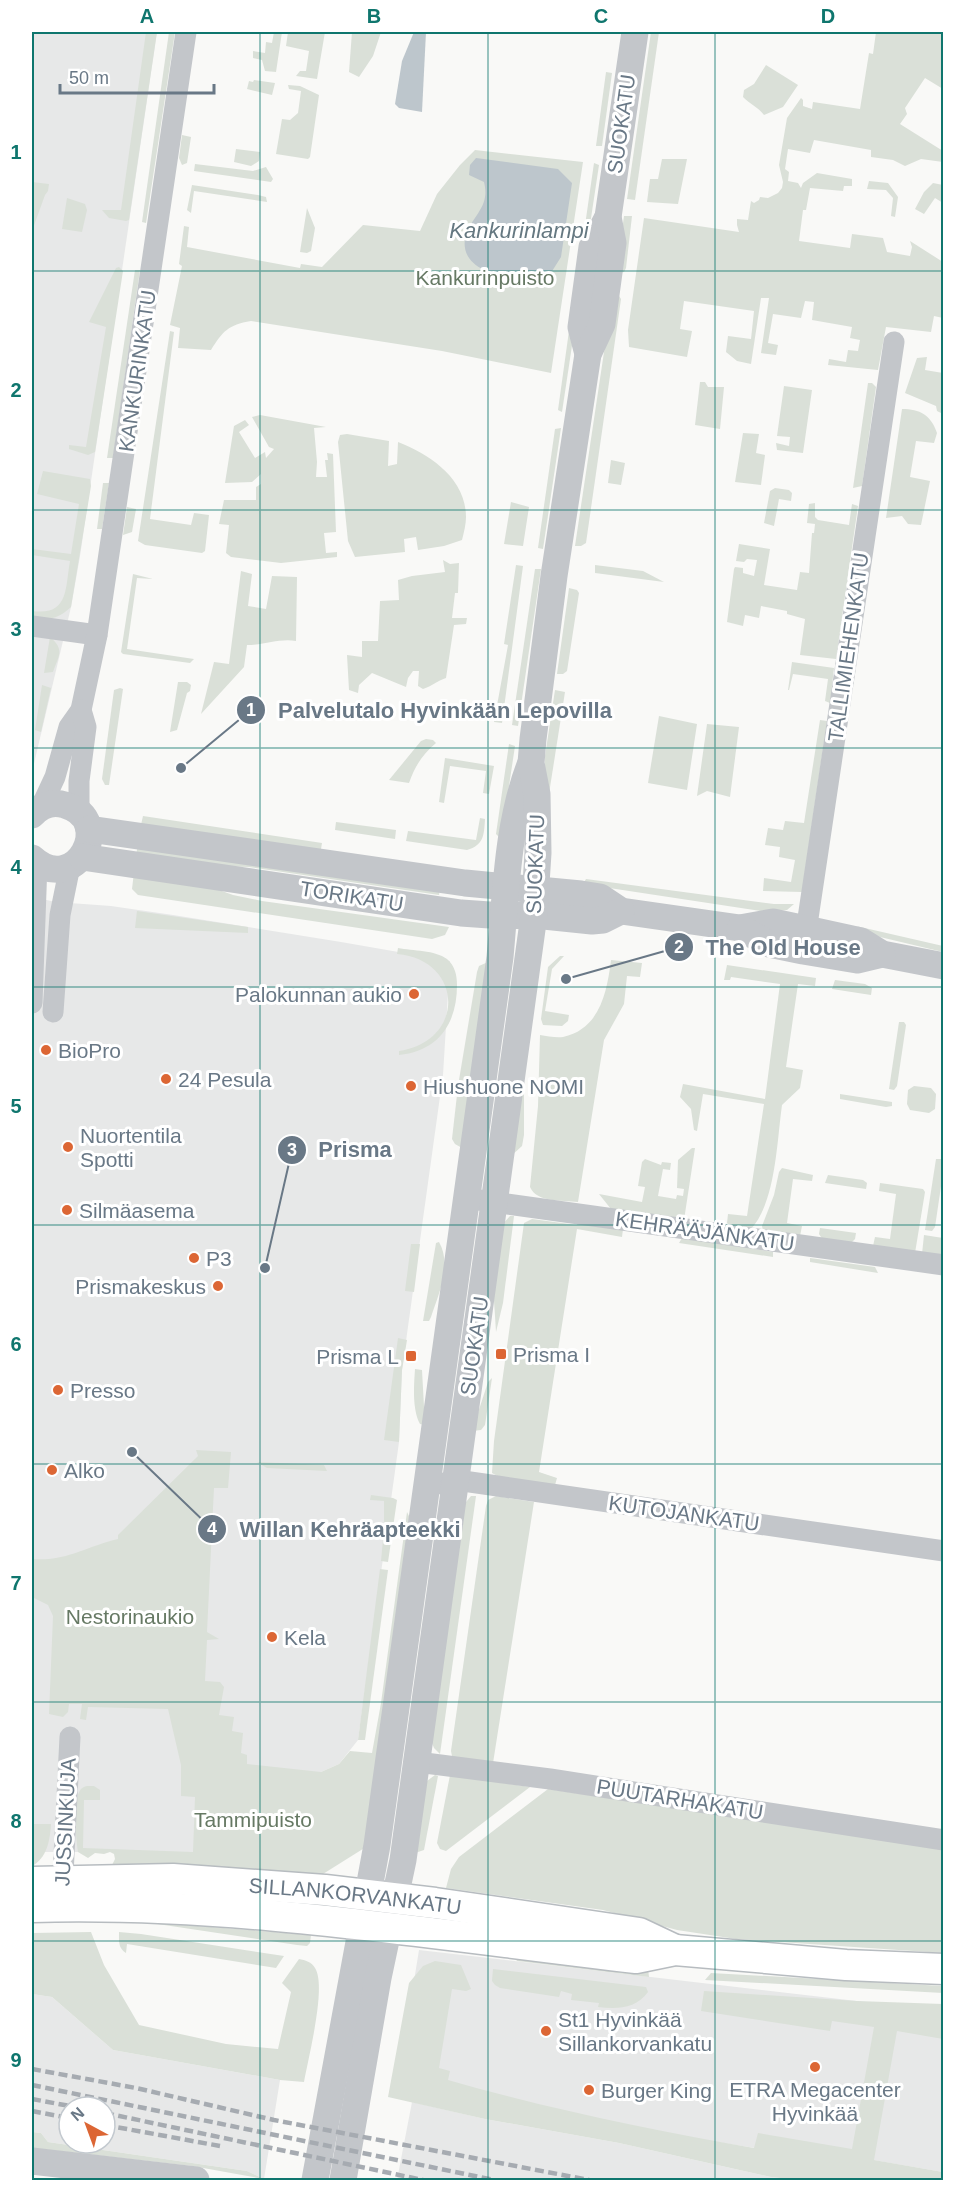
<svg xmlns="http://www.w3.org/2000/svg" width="975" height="2212" font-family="Helvetica,sans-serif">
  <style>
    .built { fill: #e7e8e8; fill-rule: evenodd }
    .green { fill: #dae0d8 }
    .water { fill: #bdc6cc }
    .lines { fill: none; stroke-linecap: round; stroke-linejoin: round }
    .secondary-casing { stroke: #b7bcc0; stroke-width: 33 }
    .minor { stroke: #c3c6ca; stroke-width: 21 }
    .tertiary { stroke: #c3c6ca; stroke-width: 27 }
    .secondary { stroke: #fff; stroke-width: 30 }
    .rail { stroke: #a6abb1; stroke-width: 4.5; stroke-dasharray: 9 4.5; stroke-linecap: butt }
    .grid { fill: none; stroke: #0f766e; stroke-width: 1.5; stroke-opacity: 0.55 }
    .poi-dot { fill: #dc6634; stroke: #fff; stroke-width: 2 }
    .labels { text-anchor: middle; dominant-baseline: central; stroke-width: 6; stroke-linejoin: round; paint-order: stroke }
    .street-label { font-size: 21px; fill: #697886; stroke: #fff }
    .park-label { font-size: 21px; fill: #667964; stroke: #fff }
    .poi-label { font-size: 21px; fill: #697886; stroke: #fff; text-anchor: start }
    .water-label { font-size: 22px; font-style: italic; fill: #657881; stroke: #fff }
    .leader { fill: none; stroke: #697886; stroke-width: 2 }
    .callout-dot { fill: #697886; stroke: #fff; stroke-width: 2 }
    .mark-label { font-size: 18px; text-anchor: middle; font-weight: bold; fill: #fff }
    .callout-label { font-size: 22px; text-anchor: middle; font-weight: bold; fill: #697886; stroke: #fff; stroke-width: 6; stroke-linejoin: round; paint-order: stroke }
    .neatline { fill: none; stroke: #0f766e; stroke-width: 2 }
    .grid-label { font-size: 20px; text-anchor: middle; font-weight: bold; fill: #0f766e }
  </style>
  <rect width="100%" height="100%" fill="#f9f9f7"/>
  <g class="built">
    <polygon points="32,32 157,32 80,556 71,607 32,772"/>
    <polygon points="32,897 56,902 111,906 173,915 341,942 450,961 443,1075 402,1370 399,1442 358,1740 339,1764 321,1772 193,1852 32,1852"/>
    <polygon points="419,1950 943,2011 943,2172 873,2160 755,2148 396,2092"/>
    <path d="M32,1994l20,3 61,53 167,30 -16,99 -17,-8 -199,-29 -7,-9 -9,-1zM69,2107h36v36h-36z"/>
    <polygon points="412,2102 485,2119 619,2143 771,2177 798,2180 397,2180"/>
  </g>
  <g class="green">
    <polygon points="146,32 157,32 129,220 126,221 109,218 102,210 121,210"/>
    <polygon points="169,32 175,32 146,223 142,222"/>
    <polygon points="274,32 282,32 276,72 265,71 262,60 253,58 253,51 265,53 266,42 272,43"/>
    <polygon points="288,32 325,32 317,79 296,76 300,71 306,71 309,51 286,46"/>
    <polygon points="352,32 381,32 373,56 359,77 349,72"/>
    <polygon points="651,32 659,32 635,200 627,199"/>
    <polygon points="876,32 943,32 943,89 925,78 905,108 907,114 900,124 943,151 943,162 921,159 905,166 893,160 871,157 871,150 814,140 810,153 788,149 785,169 789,172 788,181 798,183 801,188 803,183 817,173 852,179 852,186 844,186 843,191 810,188 806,210 803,210 799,241 850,248 852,234 883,238 887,252 910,256 912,247 910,241 943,262 943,318 934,316 931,332 886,327 878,370 828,365 829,359 846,362 848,350 858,351 860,340 850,338 852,327 812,320 814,302 805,301 801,318 773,314 768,343 778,345 776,355 761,353 769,298 761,298 751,364 737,361 726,352 728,336 751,339 754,311 684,301 680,329 692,331 687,357 629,347 628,330 644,218 739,232 737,225 737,219 748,220 751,201 754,203 759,200 760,197 768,198 778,193 782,188 783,182 779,165 787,118 801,98 803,100 803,106 812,109 813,102 860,109 869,53 873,54"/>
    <path d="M766,65l32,20 -15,22 -19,8c-6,-8 -14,-11 -21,-18l1,-7 10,-6z"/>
    <polygon points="606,72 612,73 602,146 596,146"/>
    <polygon points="254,80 275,83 272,95 247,89 249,81 253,82"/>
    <polygon points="288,85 300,86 319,95 310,157 308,159 276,154 282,119 290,120 298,113 301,91 289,89"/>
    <polygon points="182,135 191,137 187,163 182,165 179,158"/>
    <polygon points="236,149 260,152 259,161 251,166 234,162"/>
    <path d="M475,150l108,12 -32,211 -109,-22 -191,-30c-23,4 -28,10 -40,29l-33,-2 2,-20 -10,-3 12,-59 -3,-2 5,-38 5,1 -2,20 113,21 1,-4 21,3 41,-42 57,6 17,-37 23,-29z"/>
    <polygon points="662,159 687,159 678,204 647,202 650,179 658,179"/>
    <polygon points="594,163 599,165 582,278 578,274"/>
    <polygon points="195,164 253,171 266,167 273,179 271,182 194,171"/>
    <polygon points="869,181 888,183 898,197 895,217 891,216 893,198 886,190 867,189"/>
    <polygon points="32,182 49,184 48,191 45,195 32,231"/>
    <polygon points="933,183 943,185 943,203 935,198 924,214 915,209 924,192"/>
    <polygon points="192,185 258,195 266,197 267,202 194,191 191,213 187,210"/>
    <polygon points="67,198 85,204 87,210 82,232 62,229"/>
    <polygon points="307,208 315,228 311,251 307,253 300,252"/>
    <polygon points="624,216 632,216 626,268 624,272 616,273"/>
    <polygon points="119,267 123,271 95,452 88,455 69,449 69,445 86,447 106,327 89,322 116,268"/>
    <polygon points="135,270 140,270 113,458 107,458"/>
    <polygon points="613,292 617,293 621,299 586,543 581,546 575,546"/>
    <polygon points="579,299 562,412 558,410 573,302"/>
    <polygon points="170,331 174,332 150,519 191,525 194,513 209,515 205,551 202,553 145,545 138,541"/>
    <polygon points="927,357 925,370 943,373 943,414 937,411 936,406 905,393 917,358"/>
    <polygon points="700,382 705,382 708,387 724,387 720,429 695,425"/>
    <polygon points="868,383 872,383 876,387 862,486 853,488"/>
    <polygon points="784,386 812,390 803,453 777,450 776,443 789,446 790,437 777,436"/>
    <path d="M902,409c18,0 29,6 35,24l-3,10 -18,-2 -6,36 20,4 -9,44 -13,-1 -6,-8 -16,2z"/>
    <polygon points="260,415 326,427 314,428 317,462 316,477 327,477 325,460 328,460 327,453 333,454 336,532 324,533 326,553 337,552 337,557 281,563 231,557 226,553 229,525 219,524 224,500 256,500 256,487 261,484 261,474 252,482 225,483 234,426 245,420 249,425 239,432 255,458 265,452 266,458 274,449 269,447 252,417"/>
    <polygon points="561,428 543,549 538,548 555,429"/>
    <polygon points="743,433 759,434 756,453 765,455 761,485 735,482"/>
    <path d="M347,434l42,7 -1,25 9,-2 1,-22c31,12 68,36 68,75 0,7 -2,15 -4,23l-18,6 -26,4 -2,-13 -12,2 1,13 -50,5 -7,-16 -10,-99 2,-7z"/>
    <polygon points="611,460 625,463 621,485 608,483"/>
    <path d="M43,471l47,8 1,7 -20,121c-14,13 -22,13 -39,10v-6c37,5 33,-22 38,-50l-38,-6v-6l39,5 8,-50 -42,-10z"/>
    <polygon points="103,483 109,483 102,529 97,529"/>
    <polygon points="775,488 789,490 792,493 791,501 779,499 774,526 764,523 770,491"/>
    <polygon points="511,502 529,507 523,546 504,544"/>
    <polygon points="815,503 815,517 818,520 849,525 852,504 858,506 836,659 800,655 805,619 787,614 787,611 761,606 759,618 745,615 743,626 727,622 734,569 735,567 743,568 743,573 754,576 757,560 747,559 744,562 736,561 739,544 770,549 764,585 797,590 800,572 809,573 812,533 814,533 815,524 807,523 809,504"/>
    <polygon points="127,507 136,509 132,532 123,535"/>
    <path d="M443,560l7,4 9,-1 -1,30h-3l-3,25h15l-1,6 -12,1 -8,53c-9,3 -14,8 -23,11l-5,-3 1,-15h-6l-5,7 -2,9 -34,-14 -13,12 -1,8 -9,-3 -2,-35 15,2v-16h16l2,-40 19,-1 -1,-20 14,-4 33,-4z"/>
    <polygon points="516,565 523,566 502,723 494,722 508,645 504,644"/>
    <polygon points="595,565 643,571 664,582 595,573"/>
    <polygon points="535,569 541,569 518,726 512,725"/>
    <path d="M241,571l11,3 -4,32 18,3 6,-33 25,1 -1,64c-16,-3 -31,4 -49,4l-3,22 -43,47 13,-52 15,2z"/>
    <polygon points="133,574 153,579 137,578 127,649 194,659 190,663 123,654 121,652"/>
    <polygon points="569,588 577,590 579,593 567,671 563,674 557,674"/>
    <path d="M50,637c15,13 9,18 3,35l-9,1z"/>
    <polygon points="792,662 834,668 830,703 825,701 828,679 793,674 789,690 788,690"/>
    <polygon points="178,682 187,682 191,685 190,691 187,693 177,730 170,732"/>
    <polygon points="42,685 51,688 41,732 35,730"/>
    <polygon points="120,688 123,689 109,785 105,785 102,779 114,690"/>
    <polygon points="555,690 565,692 548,800 544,799 545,756"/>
    <polygon points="659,716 697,724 687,790 648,783"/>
    <polygon points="820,720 827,721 802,892 763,891 764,878 791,882 795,860 779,857 780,847 765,845 768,828 783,830 785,821 804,823"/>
    <polygon points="707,724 739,727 730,797 707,791 697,796"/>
    <path d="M426,739l7,1 3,3c-14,12 -21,23 -27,40l-20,-3 32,-39z"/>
    <polygon points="509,744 515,746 501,839 496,834"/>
    <polygon points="445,758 494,766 489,794 483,793 486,771 450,766 444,803 439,802"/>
    <polygon points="143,816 322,843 320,855 140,829"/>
    <path d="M480,818l5,1c-1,16 -1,26 -18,31l-61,-9 2,-10 68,9z"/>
    <polygon points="336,822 396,830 395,839 335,830"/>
    <polygon points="138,843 440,887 439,895 249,867 207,866 136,856"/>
    <polygon points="134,872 208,886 233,895 262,901 449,927 445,935 432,939 138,895 132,889"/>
    <polygon points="586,879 774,904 794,904 787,910 767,912 583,884"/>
    <polygon points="137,911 248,927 248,933 135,928"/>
    <polygon points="856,926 943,946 943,952 880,937"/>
    <path d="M398,948c15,3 37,2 49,11 8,7 10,16 10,26 0,38 -18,66 -58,70v-4c67,-10 65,-91 -2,-97z"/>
    <polygon points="560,956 564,956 552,969 545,1011 569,1015 568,1021 562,1026 543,1025 541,1019 548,967"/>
    <path d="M611,960l31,3 -2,14 -13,-1 -3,28 -20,36 -26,162c-16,-2 -41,1 -48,-15l8,-81 2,-71c7,1 16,3 23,2 37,-8 44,-45 48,-77z"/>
    <polygon points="488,962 462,1148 455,1144 452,1139 458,1086 477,972 479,966"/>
    <path d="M727,965l89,13 -1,8 -17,-2 -12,83 17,3 -3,18 -18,17c-5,35 -6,97 -31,124l-21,-3 -3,-3 1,-9 19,2 17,-112 -61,-10 -6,37 -3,-1 -3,-21 -11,-12 3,-13 82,15 15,-115 -49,-7 -1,3h-6z"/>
    <polygon points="835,980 865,984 872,988 871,995 832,989"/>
    <polygon points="899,1022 904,1022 906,1025 897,1086 894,1090 889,1089"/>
    <polygon points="524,1065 524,1135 522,1146 511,1156"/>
    <polygon points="914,1086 931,1088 936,1094 935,1109 929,1113 910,1110 907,1104 908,1090"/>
    <polygon points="840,1094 892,1102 892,1106 886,1107 840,1099"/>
    <polygon points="692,1148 695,1148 684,1220 611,1209 599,1194 642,1202 645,1187 638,1186 642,1162 645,1159 661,1165 662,1162 671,1163 670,1170 663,1169 658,1196 676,1199 677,1195 683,1196 684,1189 677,1188 678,1160"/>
    <polygon points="936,1159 941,1159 944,1166 935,1227 932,1231 925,1230"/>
    <polygon points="782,1168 813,1175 812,1181 793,1179 787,1223 802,1226 800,1236 763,1231 762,1226 774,1195 779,1172"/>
    <polygon points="828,1175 863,1180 867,1183 866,1189 825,1183"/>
    <polygon points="880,1183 923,1189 925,1192 915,1253 873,1246 875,1237 890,1239 896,1194 879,1191"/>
    <polygon points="510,1216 514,1216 503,1303 496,1332 493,1285 501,1226"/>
    <polygon points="532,1219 577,1225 578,1221 623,1229 622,1237 577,1229 539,1472 557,1478 555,1485 501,1478 492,1473 494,1441 524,1223"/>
    <polygon points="820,1228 856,1233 855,1239 851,1243 823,1240 819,1234"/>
    <polygon points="924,1235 943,1238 943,1257 922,1254"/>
    <polygon points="682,1238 773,1252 773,1257 679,1243"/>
    <path d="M439,1242c13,23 0,51 -8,75l-2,4h-6l13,-78z"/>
    <polygon points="411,1244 420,1244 414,1292 405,1291"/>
    <polygon points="810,1258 875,1267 878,1273 810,1262"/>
    <polygon points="398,1338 407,1340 402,1370 399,1442 384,1440"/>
    <path d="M415,1369l7,1 3,55 -5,-1c-8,-15 -6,-39 -5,-55z"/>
    <polygon points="492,1378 485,1425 481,1430 472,1431 488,1382"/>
    <path d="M196,1450l35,2 -3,36h-14l-7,144 12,7 -12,1 -2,41 15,1 4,5 -5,28 15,2 -2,14 11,2 -2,20 6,2v9l74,8 18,-8 11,-13 22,2 9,-50 26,-191 3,6 -44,329 -51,32 -200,-10 -3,-4 3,-6 -1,-5 -4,-2 -6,2 -9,-1 -7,5 -10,-6c-2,-13 -6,-52 3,-63 4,-4 8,-3 13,-3l6,4v10h-16l-1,48 110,4 2,-55 -14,-1v-31l-13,-56 -80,-2 -2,13 -6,-1 2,-15h-13l-1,8 -5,5 -14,-3 4,-98 -5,-11 -16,-8v-38c34,3 55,-13 86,-20v-4l80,-79z"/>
    <polygon points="257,1462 324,1465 327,1471 267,1468"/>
    <polygon points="371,1495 393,1498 397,1500 388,1562 381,1561 384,1529 384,1501 370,1500"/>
    <polygon points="471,1496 476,1496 440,1754 434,1748 430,1738 461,1508"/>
    <polygon points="496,1496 534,1502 493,1763 457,1758 452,1756 451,1751 486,1506 488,1500"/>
    <polygon points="380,1569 388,1570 365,1740 358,1740"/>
    <polygon points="435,1775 438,1776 424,1850 415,1853 427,1781"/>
    <polygon points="450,1775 530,1787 446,1851 440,1849 437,1843"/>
    <polygon points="548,1789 943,1848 943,1953 736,1939 677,1930 603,1910 446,1888 451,1869 459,1857"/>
    <path d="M32,1824h19c-1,16 -4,34 -19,42z"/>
    <polygon points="138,1917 198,1926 311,1935 310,1943 307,1946 297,1945 144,1922"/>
    <path d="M91,1932l13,33 35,60 87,19 52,5 13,-57 -9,-9 17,-24c6,1 13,3 16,9 12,18 -7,91 -11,114l-24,-2 -167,-30 -61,-53 -20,-3v-61z"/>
    <path d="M119,1932l22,2 143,22 -8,12 -149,-24 -1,9c-8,-5 -7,-12 -7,-21z"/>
    <polygon points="515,1958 648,1968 649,1977 517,1961"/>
    <path d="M435,1961l26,4 10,24 -5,2 -14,-2 -13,79 11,3 -2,9c101,29 203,50 306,68l4,-15 94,16 22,-122 -42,-6 -2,10 -129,-20 3,-20 153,10 86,3v35l-46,-8 -23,129 69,12v8h-145l-27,-3 -152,-34 -134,-24 -97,-22 21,-114 14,-17z"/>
    <path d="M493,1969l153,18 2,5c-12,17 -31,17 -50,15l1,-4 -28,-3 1,-6 -11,-3 -2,6 -59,-9 -5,-3 -3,-4z"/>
    <polygon points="711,1973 943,1986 943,1993 705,1980"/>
    <polygon points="32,2132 41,2133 48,2142 247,2171 264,2179 192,2166 32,2148"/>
  </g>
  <g class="water">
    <polygon points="414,32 426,32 422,112 399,108 395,104 402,61"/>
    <path d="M476,158l82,11 14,14 -11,74 -12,19c-24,7 -90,1 -84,-37 2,-15 18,-27 20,-42 1,-5 0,-11 -1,-15l-15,-7 1,-10z"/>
  </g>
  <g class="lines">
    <g class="secondary-casing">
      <g id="secondary">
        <path id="s1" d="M32,1882l141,-3 152,11 110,13 204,30 36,17"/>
        <path d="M32,1907c202,-6 403,28 604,51l39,-8 171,15 98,4"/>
      </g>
    </g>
    <g class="minor">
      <polyline points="32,626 97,635"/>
      <polyline points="41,807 55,777 69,727 81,710 97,635 186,32"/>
      <polyline points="79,812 79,781 86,727 81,710"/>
      <polyline points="804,945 894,342"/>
      <polyline points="32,1003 37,863"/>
      <polyline points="53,1012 60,915 70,866"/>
      <polyline points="479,1200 944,1265"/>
      <polyline points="441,1484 456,1480 484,1484 944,1551"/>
      <polyline points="417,1762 550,1779 944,1840"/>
      <polyline points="62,1894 70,1737"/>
    </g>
    <g class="tertiary">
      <polyline points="588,354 581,327 592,247 608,217"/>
      <path d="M32,815c9,-10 21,-14 33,-10 52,15 10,93 -33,53"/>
      <polyline points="89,829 465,883 581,894 600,897 621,911 740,928 773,922 806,929 861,941 882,954 944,966"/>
      <polyline points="82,857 461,913 504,916 534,915 592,921 603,920 621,911"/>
      <polyline points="740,928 769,944 803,951 857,960 882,954"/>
      <polyline points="32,2161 196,2180"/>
      <path d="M315,2180l62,-335 123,-888c6,-64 7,-132 30,-192"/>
      <polyline points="343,2180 378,1978 403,1860 534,915 538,853 537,794 531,763 533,739 554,576 588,354 602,324 613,243 608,217 635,32"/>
    </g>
    <use href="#secondary" class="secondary"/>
    <g class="rail">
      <polyline points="32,2069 136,2088 274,2120 589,2180"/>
      <polyline points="32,2085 494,2180"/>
      <polyline points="32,2099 75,2107"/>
      <polyline points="32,2111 69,2118"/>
      <polyline points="105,2113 423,2180"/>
      <polyline points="105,2125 220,2146"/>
    </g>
  </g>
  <path class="grid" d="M260,32v2148M488,32v2148M715,32v2148M32,271h912M32,510h912M32,748h912M32,987h912M32,1225h912M32,1464h912M32,1702h912M32,1941h912"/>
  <g class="poi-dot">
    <circle cx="414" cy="994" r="6"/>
    <circle cx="46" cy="1050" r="6"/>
    <circle cx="166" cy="1079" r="6"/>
    <circle cx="411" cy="1086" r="6"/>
    <circle cx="68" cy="1147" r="6"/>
    <circle cx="67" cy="1210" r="6"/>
    <circle cx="194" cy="1258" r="6"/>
    <circle cx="218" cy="1286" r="6"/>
    <rect x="495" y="1348" width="12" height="12" rx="3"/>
    <rect x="405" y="1350" width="12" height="12" rx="3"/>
    <circle cx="58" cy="1390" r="6"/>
    <circle cx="52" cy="1470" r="6"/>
    <circle cx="272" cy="1637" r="6"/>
    <circle cx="546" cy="2031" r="6"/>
    <circle cx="815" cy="2067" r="6"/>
    <circle cx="589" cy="2090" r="6"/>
  </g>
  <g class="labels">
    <g class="street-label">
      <text transform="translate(621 124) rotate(-82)">SUOKATU</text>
      <text transform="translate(137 371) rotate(-82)">KANKURINKATU</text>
      <text transform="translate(848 647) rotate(-82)">TALLIMIEHENKATU</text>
      <text transform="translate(535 864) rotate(-88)">SUOKATU</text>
      <text transform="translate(352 896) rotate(9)">TORIKATU</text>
      <text transform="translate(705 1231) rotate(8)">KEHRÄÄJÄNKATU</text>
      <text transform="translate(474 1346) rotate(-82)">SUOKATU</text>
      <text transform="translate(684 1513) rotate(8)">KUTOJANKATU</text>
      <text transform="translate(680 1799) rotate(9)">PUUTARHAKATU</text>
      <text transform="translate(65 1822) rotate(-87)">JUSSINKUJA</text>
      <text stroke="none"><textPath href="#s1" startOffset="324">SILLANKORVANKATU</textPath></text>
    </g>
    <g class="park-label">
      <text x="485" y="277">Kankurinpuisto</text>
      <text x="130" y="1616">Nestorinaukio</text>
      <text x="253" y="1819">Tammipuisto</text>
    </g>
    <g class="poi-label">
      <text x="402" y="994" text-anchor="end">Palokunnan aukio</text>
      <text x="58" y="1050">BioPro</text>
      <text x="178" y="1079">24 Pesula</text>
      <text x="423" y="1086">Hiushuone NOMI</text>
      <text x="80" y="1135">Nuortentila<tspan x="80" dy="24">Spotti</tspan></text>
      <text x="79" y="1210">Silmäasema</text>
      <text x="206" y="1258">P3</text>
      <text x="206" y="1286" text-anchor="end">Prismakeskus</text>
      <text x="513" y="1354">Prisma I</text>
      <text x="399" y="1356" text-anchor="end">Prisma L</text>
      <text x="70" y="1390">Presso</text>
      <text x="64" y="1470">Alko</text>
      <text x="284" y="1637">Kela</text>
      <text x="558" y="2019">St1 Hyvinkää<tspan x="558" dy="24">Sillankorvankatu</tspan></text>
      <text x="815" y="2089" text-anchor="middle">ETRA Megacenter<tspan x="815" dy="24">Hyvinkää</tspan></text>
      <text x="601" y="2090">Burger King</text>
    </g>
    <g class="water-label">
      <text x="519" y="230">Kankurinlampi</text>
    </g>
  </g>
  <path class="leader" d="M181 768L251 710M566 979L679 947M265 1268L292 1150M132 1452L212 1529"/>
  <g class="callout-dot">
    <circle cx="181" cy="768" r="6"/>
    <circle cx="566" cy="979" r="6"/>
    <circle cx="265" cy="1268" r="6"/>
    <circle cx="132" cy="1452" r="6"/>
    <circle cx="251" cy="710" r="15"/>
    <circle cx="679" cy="947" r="15"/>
    <circle cx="292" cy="1150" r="15"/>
    <circle cx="212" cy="1529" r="15"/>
  </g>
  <g class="mark-label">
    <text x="251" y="716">1</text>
    <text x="679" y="953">2</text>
    <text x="292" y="1156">3</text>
    <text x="212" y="1535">4</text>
  </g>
  <g class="callout-label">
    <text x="445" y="718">Palvelutalo Hyvinkään Lepovilla</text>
    <text x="783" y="955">The Old House</text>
    <text x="355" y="1157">Prisma</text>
    <text x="350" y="1537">Willan Kehräapteekki</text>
  </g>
  <rect width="975" height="2212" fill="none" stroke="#ffffff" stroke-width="66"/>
  <g transform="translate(87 2125) rotate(319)"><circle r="28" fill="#ffffff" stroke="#c3c9cf" stroke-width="1.5"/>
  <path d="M0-4.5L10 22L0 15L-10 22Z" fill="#dc6634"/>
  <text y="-9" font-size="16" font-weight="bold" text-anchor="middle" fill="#697886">N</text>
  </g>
  <path d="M60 84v9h154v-9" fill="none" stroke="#697886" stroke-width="3"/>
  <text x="69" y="84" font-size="18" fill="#697886" stroke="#ffffff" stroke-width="4.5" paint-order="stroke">50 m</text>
  <rect x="33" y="33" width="909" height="2146" class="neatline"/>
  <g class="grid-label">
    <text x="147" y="23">A</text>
    <text x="374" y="23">B</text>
    <text x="601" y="23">C</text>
    <text x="828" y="23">D</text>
    <text x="16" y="159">1</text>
    <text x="16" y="397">2</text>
    <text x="16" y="636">3</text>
    <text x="16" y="874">4</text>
    <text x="16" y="1113">5</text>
    <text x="16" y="1351">6</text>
    <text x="16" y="1590">7</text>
    <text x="16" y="1828">8</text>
    <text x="16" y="2067">9</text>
  </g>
</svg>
